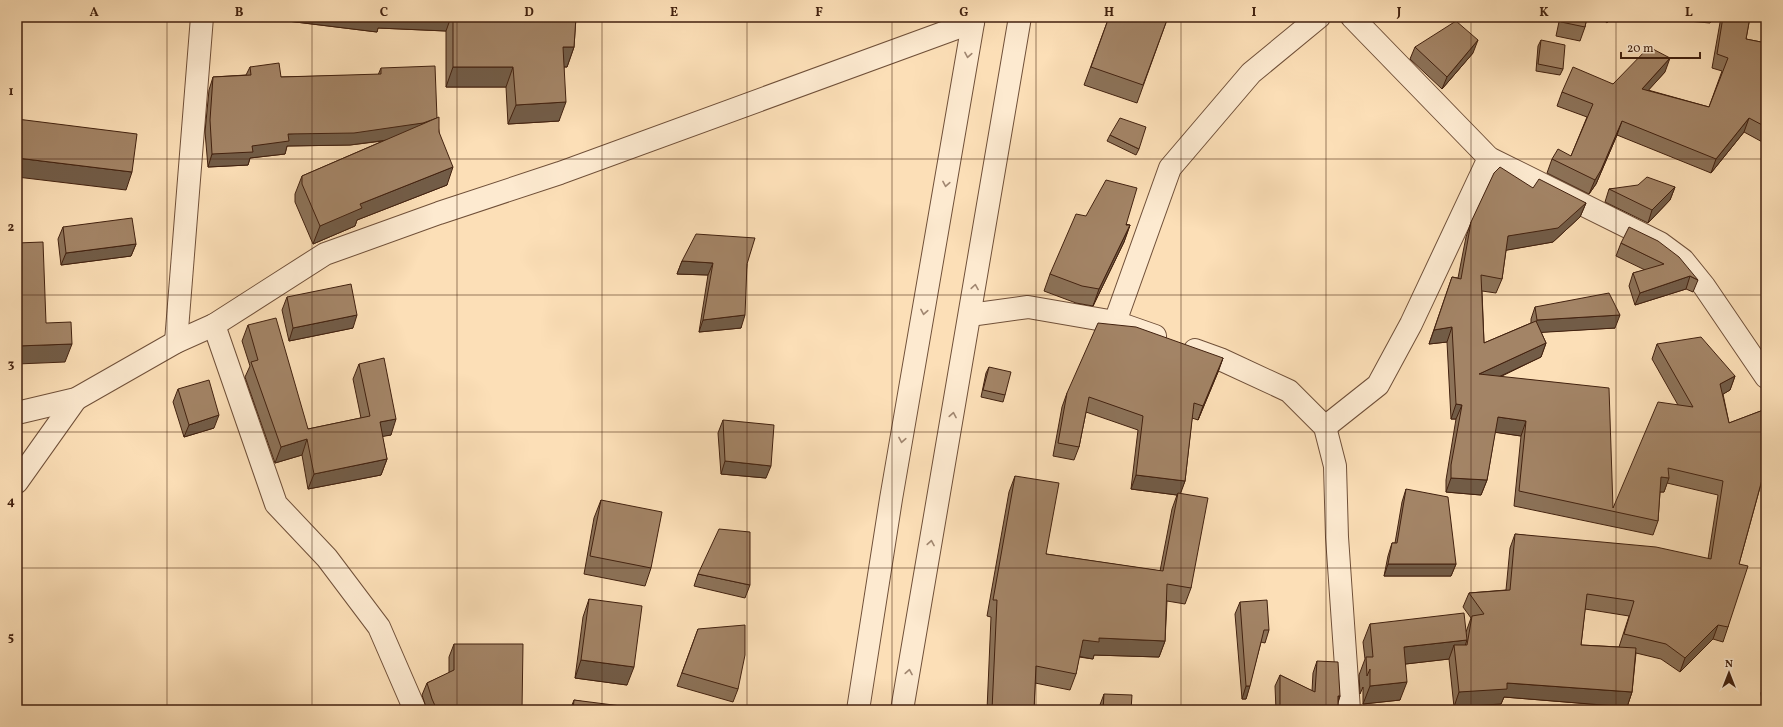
<svg xmlns="http://www.w3.org/2000/svg" width="1783" height="727" font-family="Vollkorn,serif">
  <style>
    .lines { fill: none; stroke-linecap: round; stroke-linejoin: round }
    .minor-casing { stroke: #705039; stroke-width: 24 }
    .tertiary-casing { stroke: #705039; stroke-width: 24 }
    .minor { stroke: #fdead0; stroke-width: 22 }
    .tertiary { stroke: #fdead0; stroke-width: 22 }
    .wall { fill: #8c7258; stroke: #42210f; fill-rule: evenodd }
    .shaded-wall { fill: #725c47; stroke: #42210f }
    .building { fill: #a38466; stroke: #42210f }
    .oneway { stroke: #a08670 }
    .grid { fill: none; stroke: #42210f; stroke-width: 1; stroke-opacity: 0.55 }
    .neatline { fill: none; stroke: #42210f; stroke-width: 1.5 }
    .grid-label { font-size: 13px; text-anchor: middle; font-weight: bold; fill: #42210f }
  </style>
  <rect width="100%" height="100%" fill="#fcdfb7"/>
  <filter id="stains"><feTurbulence type="fractalNoise" baseFrequency=".005" numOctaves="4"/><feColorMatrix values="0 0 0 0 .2 0 0 0 0 .09 0 0 0 0 .02 0 0 0 .5 -.17"/></filter>
  <radialGradient id="worn" r=".72"><stop offset=".6" stop-color="#630" stop-opacity="0"/><stop offset="1" stop-color="#630" stop-opacity=".3"/></radialGradient>
  <g class="lines">
    <g class="minor-casing">
      <g id="minor">
        <polyline points="1352,17 1489,158 1660,243 1683,260 1704,286 1766,377"/>
        <polyline points="970,315 1028,307 1115,322 1155,336"/>
        <polyline points="1115,322 1170,168 1251,73 1319,17"/>
        <polyline points="214,325 276,504 327,558 379,627 415,710"/>
        <polyline points="176,342 202,17"/>
        <polyline points="1195,350 1220,359 1289,391 1325,427 1335,466 1337,537 1349,710"/>
        <polyline points="17,413 76,399 176,342 214,325 325,254 439,213 560,173 973,22"/>
        <polyline points="1325,427 1378,385 1411,324 1489,158"/>
        <polyline points="17,482 76,399"/>
      </g>
    </g>
    <g class="tertiary-casing">
      <g id="tertiary">
        <polyline points="858,710 891,499 974,17"/>
        <polyline points="902,710 1020,17"/>
      </g>
    </g>
    <use href="#minor" class="minor"/>
    <use href="#tertiary" class="tertiary"/>
  </g>
  <g class="wall">
    <polygon points="255,17 576,17 574,47 567,67 564,67 559,121 508,124 506,87 446,87 446,31 378,28 377,32"/>
    <polygon points="1109,17 1168,17 1137,103 1084,85"/>
    <polygon points="1172,17 1178,17 1177,19"/>
    <polygon points="1560,17 1587,17 1585,27 1580,41 1556,36"/>
    <polygon points="1600,17 1611,17 1607,23"/>
    <polygon points="1721,17 1750,17 1746,39 1766,43 1766,144 1744,132 1711,173 1617,135 1596,184 1589,194 1547,173 1552,159 1571,156 1587,117 1557,106 1562,92 1613,84 1665,72 1648,90 1709,107 1722,71 1712,68"/>
    <polygon points="1541,40 1563,69 1560,75 1536,71 1538,46"/>
    <polygon points="1415,47 1473,53 1442,89 1410,59"/>
    <polygon points="250,67 281,77 378,75 381,68 437,118 447,185 357,220 355,226 313,244 295,202 295,194 302,176 383,141 350,145 287,146 285,154 250,158 248,165 208,167 205,132 209,90 213,77 246,75"/>
    <polygon points="1110,135 1139,149 1136,155 1107,141"/>
    <polygon points="1675,187 1670,200 1648,223 1605,202 1609,189"/>
    <path d="M1533,188l53,15 -6,14 -27,25 -47,8 -4,29 -6,14 -14,-2 2,52 47,-20v-4l4,-12 80,21 -74,4 5,11 -5,14 -41,20 113,131 65,-103 -26,-46 5,-15 78,32 -5,14 -7,4 6,29 37,-14v72l-2,-8 -25,91 -11,63 -5,15 -10,-3 -33,33 -19,-13 -25,-6 -4,39 -5,15 -123,-10 -3,7 -47,3 -5,-48 -44,5 -5,36 -37,4v-17l-3,7 -1,-19 6,-16 -2,-17 7,-18 96,8 5,-14 -8,-11 6,-14 37,-3 4,-42 5,-14 193,25 10,-64 -51,-12 -3,9h-4l-2,29 -5,14 -139,-29 7,-70 -26,-4 -8,48 -6,15 -35,-3v-12l10,-61h-5l-4,-77 -18,2 23,-67 6,1 8,-41 5,-15zM1585,609l44,7 -10,31 -38,-2z"/>
    <polygon points="1086,216 1130,225 1124,242 1093,306 1076,303 1044,291 1050,274"/>
    <polygon points="63,227 136,244 131,256 61,265 58,239"/>
    <polygon points="1621,243 1698,280 1693,292 1686,289 1635,305 1629,286 1633,273 1645,270 1616,256"/>
    <polygon points="682,261 747,264 741,328 699,332 708,275 677,274"/>
    <polygon points="287,297 353,328 289,341 282,310"/>
    <polygon points="248,325 308,429 361,418 353,379 359,364 391,435 382,436 387,459 381,475 308,489 302,455 275,463 245,377 250,366 242,341"/>
    <polygon points="1223,358 1218,372 1198,420 1192,418 1185,481 1180,493 1191,588 1185,604 1167,601 1165,641 1159,657 1094,655 1093,659 1079,657 1076,674 1070,690 1035,683 1034,710 987,710 991,617 987,616 1009,492 1015,476 1046,554 1160,571 1172,509 1177,495 1131,489 1138,430 1086,412 1079,447 1074,460 1053,456 1062,407 1067,393"/>
    <polygon points="989,367 1005,395 1003,402 981,397 986,373"/>
    <polygon points="178,389 214,428 184,437 173,402"/>
    <polygon points="723,420 766,478 721,474 718,433"/>
    <polygon points="1406,489 1456,564 1451,576 1384,576 1388,556 1392,543 1395,543 1402,502"/>
    <polygon points="601,500 651,568 645,586 584,574 594,518"/>
    <polygon points="698,574 750,585 745,598 694,586"/>
    <polygon points="589,599 627,685 575,678 583,617"/>
    <polygon points="1240,602 1269,630 1265,643 1261,642 1246,699 1242,699 1235,614"/>
    <polygon points="698,629 738,689 733,702 677,686"/>
    <polygon points="454,644 522,710 427,710 422,695 427,683 449,673 449,657"/>
    <polygon points="1317,661 1340,696 1338,703 1338,710 1276,710 1275,686 1280,675 1312,691 1313,673"/>
    <polygon points="1766,678 1766,710 1763,710 1761,693"/>
    <polygon points="1104,694 1103,710 1098,710"/>
    <polygon points="574,700 628,710 570,710"/>
  </g>
  <g class="shaded-wall">
    <polygon points="255,17 451,17 446,31 378,28 377,32"/>
    <polygon points="1609,17 1611,17 1607,23"/>
    <polygon points="1678,17 1715,17 1710,23 1677,20"/>
    <polygon points="1478,40 1473,53 1442,89 1447,77"/>
    <polygon points="563,47 574,47 567,67 556,66"/>
    <polygon points="1670,58 1665,72 1637,103 1642,89"/>
    <polygon points="453,67 513,67 506,87 446,87"/>
    <polygon points="566,102 559,121 508,124 516,105"/>
    <polygon points="1749,118 1744,132 1711,173 1716,159"/>
    <polygon points="1622,121 1617,135 1596,184 1589,194 1595,180"/>
    <polygon points="437,122 432,134 350,145 287,146 285,154 250,158 248,165 208,167 212,154 252,146 288,134"/>
    <polygon points="17,158 132,172 126,190 17,177"/>
    <polygon points="453,167 447,185 357,220 355,226 313,244 320,226 360,204"/>
    <polygon points="1675,187 1670,200 1648,223 1652,210"/>
    <polygon points="1586,203 1580,217 1553,242 1502,251 1508,236"/>
    <polygon points="1130,225 1124,242 1093,306 1099,289"/>
    <polygon points="136,244 131,256 61,265 66,253"/>
    <polygon points="682,261 713,263 708,275 677,274"/>
    <polygon points="1690,276 1686,289 1635,305 1640,293"/>
    <polygon points="357,315 353,328 289,341 293,328"/>
    <polygon points="745,315 741,328 699,332 703,320"/>
    <polygon points="1620,315 1615,328 1532,333 1537,320"/>
    <polygon points="1452,327 1447,342 1429,344 1434,330"/>
    <polygon points="1546,343 1541,357 1473,389 1479,374"/>
    <polygon points="72,344 65,362 17,364 17,346"/>
    <polygon points="1223,358 1218,372 1198,420 1203,406"/>
    <polygon points="1735,376 1730,390 1715,399 1720,384"/>
    <polygon points="1456,404 1462,405 1456,419 1451,419"/>
    <polygon points="219,415 214,428 184,437 189,425"/>
    <polygon points="1498,417 1526,421 1521,436 1493,432"/>
    <polygon points="396,419 391,435 374,438 380,422"/>
    <polygon points="307,439 302,455 275,463 281,447"/>
    <polygon points="387,459 381,475 308,489 314,474"/>
    <polygon points="725,461 771,466 766,478 721,474"/>
    <polygon points="1136,475 1185,481 1180,495 1178,493 1177,495 1131,489"/>
    <polygon points="1661,477 1669,478 1664,492 1656,492"/>
    <polygon points="1451,478 1487,480 1481,495 1446,492"/>
    <polygon points="1388,564 1456,564 1451,576 1384,576"/>
    <polygon points="1718,625 1713,639 1680,672 1685,658"/>
    <polygon points="1099,638 1165,641 1159,657 1094,655 1093,659 1077,656 1083,640"/>
    <polygon points="1467,640 1461,658 1454,645 1449,659 1397,665 1404,647"/>
    <polygon points="581,660 634,667 627,685 575,678"/>
    <polygon points="1407,682 1400,700 1363,704 1370,686"/>
    <polygon points="1507,683 1632,692 1627,707 1504,697 1501,704 1454,707 1459,692"/>
    <polygon points="1246,686 1250,686 1246,699 1242,699"/>
    <polygon points="1338,696 1340,696 1336,707"/>
  </g>
  <g class="building">
    <polygon points="453,17 576,17 574,47 563,47 566,102 516,105 513,67 453,67"/>
    <polygon points="1109,17 1168,17 1143,85 1091,67"/>
    <polygon points="1562,17 1587,17 1585,27 1561,22"/>
    <polygon points="1723,17 1750,17 1746,39 1766,43 1766,127 1749,118 1716,159 1622,121 1601,170 1595,180 1552,159 1558,149 1571,156 1593,104 1562,92 1573,67 1613,84 1649,47 1670,58 1642,89 1709,107 1728,58 1717,54"/>
    <polygon points="1456,21 1478,40 1447,77 1415,47"/>
    <polygon points="1541,40 1565,45 1563,69 1538,64"/>
    <polygon points="279,63 281,77 381,74 381,68 435,66 437,118 423,123 354,133 288,134 289,141 252,146 253,152 212,154 210,120 213,77 251,75 250,67"/>
    <polygon points="439,117 439,132 453,167 360,204 362,208 320,226 302,184 302,176"/>
    <polygon points="1120,118 1146,127 1139,149 1110,135"/>
    <polygon points="17,119 137,134 132,172 17,158"/>
    <polygon points="1500,167 1533,188 1539,179 1586,203 1558,228 1508,236 1502,279 1481,275 1484,343 1536,321 1546,343 1479,374 1609,388 1613,508 1658,402 1693,407 1657,344 1701,337 1735,376 1720,384 1729,423 1766,409 1766,465 1739,564 1748,566 1728,627 1718,625 1685,658 1666,644 1624,634 1634,601 1587,594 1581,645 1636,648 1632,692 1507,683 1507,689 1459,692 1454,645 1467,645 1472,616 1484,614 1469,593 1510,590 1515,534 1656,547 1711,559 1723,481 1668,468 1669,478 1661,477 1658,521 1519,491 1526,421 1498,417 1487,480 1451,478 1451,465 1462,405 1456,404 1452,327 1434,330 1452,277 1461,279 1471,222 1494,173"/>
    <polygon points="1647,177 1675,187 1652,210 1609,189 1638,185"/>
    <polygon points="1106,180 1137,188 1126,225 1130,225 1099,289 1082,286 1050,274 1076,214 1086,216"/>
    <polygon points="132,218 136,244 66,253 63,227"/>
    <polygon points="1629,227 1658,241 1679,257 1698,280 1690,276 1640,293 1633,273 1664,264 1621,243"/>
    <polygon points="696,234 755,238 747,264 745,315 703,320 713,263 682,261"/>
    <polygon points="43,242 46,323 71,322 72,344 17,346 17,243"/>
    <polygon points="351,284 357,315 293,328 287,297"/>
    <polygon points="1609,293 1620,315 1537,320 1535,307"/>
    <polygon points="276,318 308,429 370,416 359,364 384,358 396,419 380,422 387,459 314,474 307,439 281,447 251,362 258,360 248,325"/>
    <polygon points="1098,323 1136,327 1223,358 1203,406 1194,403 1185,481 1136,475 1143,416 1089,397 1079,447 1058,443 1067,393"/>
    <polygon points="989,367 1011,372 1005,395 983,390"/>
    <polygon points="209,380 219,415 189,425 178,389"/>
    <polygon points="723,420 774,425 771,466 725,461"/>
    <polygon points="1015,476 1059,483 1046,554 1163,571 1178,493 1208,498 1191,588 1167,584 1165,641 1099,638 1099,642 1083,640 1076,674 1036,666 1034,710 992,710 997,600 993,600"/>
    <polygon points="1406,489 1448,497 1456,564 1388,564 1392,543 1397,543"/>
    <polygon points="601,500 662,512 651,568 590,556"/>
    <polygon points="719,529 750,532 750,585 698,574"/>
    <polygon points="589,599 642,606 634,667 581,660"/>
    <polygon points="1267,600 1269,630 1264,630 1250,686 1246,686 1240,602"/>
    <polygon points="1464,613 1467,640 1404,647 1407,682 1370,686 1370,669 1367,676 1366,657 1373,657 1370,624"/>
    <polygon points="745,625 745,655 738,689 682,673 698,629"/>
    <polygon points="454,644 523,644 522,710 437,710 432,699 427,683 454,670"/>
    <polygon points="1317,661 1338,662 1340,696 1338,696 1338,710 1280,710 1280,675 1315,692"/>
    <polygon points="1104,694 1132,695 1131,710 1103,710"/>
    <polygon points="574,700 629,707 628,710 573,710"/>
  </g>
  <defs><path id="oneway-chevron" d="M-2-3.5L2.5 0L-2 3.5" fill="none" stroke-width="1.6" stroke-linecap="round" stroke-linejoin="round"/></defs>
  <g class="oneway">
    <use href="#oneway-chevron" transform="translate(968 55) rotate(100)"/>
    <use href="#oneway-chevron" transform="translate(946 184) rotate(100)"/>
    <use href="#oneway-chevron" transform="translate(975 287) rotate(-81)"/>
    <use href="#oneway-chevron" transform="translate(924 312) rotate(100)"/>
    <use href="#oneway-chevron" transform="translate(953 415) rotate(-80)"/>
    <use href="#oneway-chevron" transform="translate(902 440) rotate(100)"/>
    <use href="#oneway-chevron" transform="translate(931 543) rotate(-80)"/>
    <use href="#oneway-chevron" transform="translate(909 672) rotate(-80)"/>
  </g>
  <path class="grid" d="M167,17v693M312,17v693M457,17v693M602,17v693M747,17v693M892,17v693M1036,17v693M1181,17v693M1326,17v693M1471,17v693M1616,17v693M17,159h1749M17,295h1749M17,432h1749M17,568h1749"/>
  <rect width="1783" height="727" fill="none" stroke="#fcdfb7" stroke-width="44"/>
  <g transform="translate(1729 673)" stroke="#fdead0" stroke-width="3" paint-order="stroke">
  <path d="M0-3L7 15L0 10L-7 15Z" fill="#42210f"/>
  <text y="-6" font-size="11" font-weight="bold" text-anchor="middle" fill="#42210f">N</text>
  </g>
  <path d="M1621 52v6h79v-6" fill="none" stroke="#42210f" stroke-width="2"/>
  <text x="1627" y="52" font-size="12" fill="#42210f" stroke="#fdead0" stroke-width="3" paint-order="stroke">20 m</text>
  <rect x="22" y="22" width="1739" height="683" class="neatline"/>
  <g class="grid-label">
    <text x="94" y="16">A</text>
    <text x="239" y="16">B</text>
    <text x="384" y="16">C</text>
    <text x="529" y="16">D</text>
    <text x="674" y="16">E</text>
    <text x="819" y="16">F</text>
    <text x="964" y="16">G</text>
    <text x="1109" y="16">H</text>
    <text x="1254" y="16">I</text>
    <text x="1399" y="16">J</text>
    <text x="1544" y="16">K</text>
    <text x="1689" y="16">L</text>
    <text x="11" y="95">1</text>
    <text x="11" y="231">2</text>
    <text x="11" y="368">3</text>
    <text x="11" y="505">4</text>
    <text x="11" y="641">5</text>
  </g>
  <rect width="100%" height="100%" filter="url(#stains)"/>
  <rect width="100%" height="100%" fill="url(#worn)"/>
</svg>
